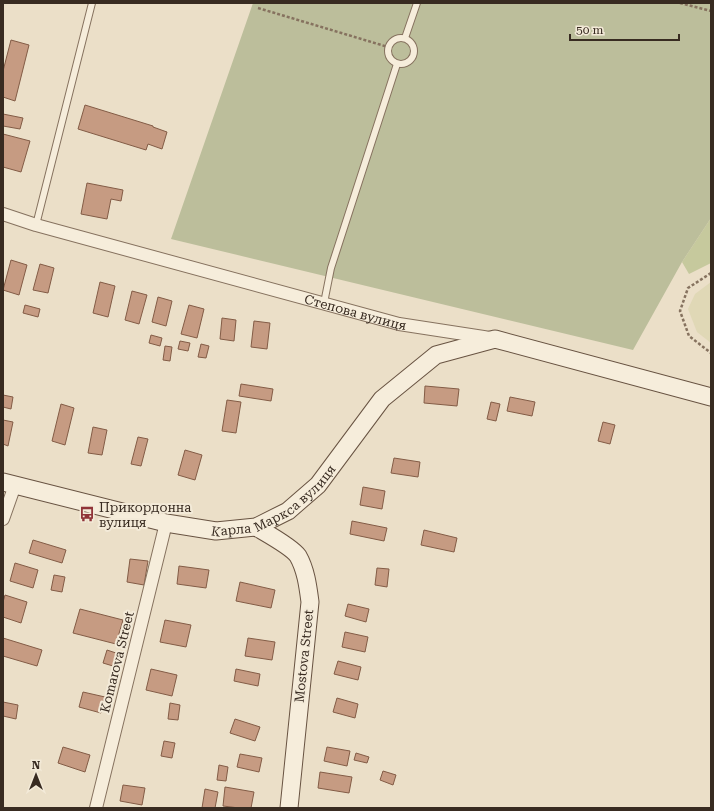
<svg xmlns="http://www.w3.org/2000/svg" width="714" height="811" font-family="'Roboto Serif',serif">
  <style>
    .farmland { fill: #e0d8b6 }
    .green { fill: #c6c99d }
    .cemetery { fill: #bcbe9b }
    .building { fill: #c69b82; stroke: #835c46 }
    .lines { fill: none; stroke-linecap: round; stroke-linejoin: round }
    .lane-casing { stroke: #86725f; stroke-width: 8 }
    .street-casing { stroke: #86725f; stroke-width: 14 }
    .secondary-casing { stroke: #685342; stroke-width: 19 }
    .path { stroke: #86725f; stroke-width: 2.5; stroke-dasharray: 3 2; stroke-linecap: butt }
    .lane { stroke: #f6eddb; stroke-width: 6 }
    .street { stroke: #f6eddb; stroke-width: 12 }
    .secondary { stroke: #f6eddb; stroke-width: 17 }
    .labels { text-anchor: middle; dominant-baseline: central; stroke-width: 4; stroke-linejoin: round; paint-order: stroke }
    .street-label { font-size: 13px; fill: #382b21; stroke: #f3ead8 }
    .poi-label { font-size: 13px; fill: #382b21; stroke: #f3ead8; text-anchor: start }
  </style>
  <rect width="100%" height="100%" fill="#ebdfc8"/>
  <polygon class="farmland" points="711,282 711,343 697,332 688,309 695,294"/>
  <polygon class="green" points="711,218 711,263 689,274 682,262"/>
  <polygon class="cemetery" points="253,3 711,3 711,218 682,262 633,350 171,239"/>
  <g class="building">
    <polygon points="11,40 29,45 15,101 3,97 3,71"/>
    <polygon points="85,105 153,126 153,127 167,132 162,149 148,144 146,150 78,129"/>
    <polygon points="3,114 23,118 20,129 3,126"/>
    <polygon points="3,134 30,141 21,172 3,167"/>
    <polygon points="87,183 123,190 121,201 111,199 107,219 81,214"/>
    <polygon points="11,260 27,265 19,295 3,290"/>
    <polygon points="40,264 54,268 48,293 33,290"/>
    <polygon points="100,282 115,286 108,317 93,313"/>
    <polygon points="132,291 147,295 139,324 125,320"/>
    <polygon points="158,297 172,301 166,326 152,322"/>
    <polygon points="25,305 40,309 38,317 23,313"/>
    <polygon points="189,305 204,309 197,338 181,334"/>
    <polygon points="222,318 236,320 234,341 220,339"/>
    <polygon points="254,321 270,323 267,349 251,347"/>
    <polygon points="151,335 162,338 160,346 149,343"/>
    <polygon points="180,341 190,343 188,351 178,349"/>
    <polygon points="201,344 209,346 206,358 198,357"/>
    <polygon points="165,346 172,347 170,361 163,360"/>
    <polygon points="241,384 273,389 271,401 239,396"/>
    <polygon points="425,386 459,389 457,406 424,403"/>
    <polygon points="3,395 13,397 11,409 3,407"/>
    <polygon points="510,397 535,402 532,416 507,411"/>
    <polygon points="227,400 241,402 236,433 222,431"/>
    <polygon points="491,402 500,404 496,421 487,419"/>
    <polygon points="61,404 74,408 65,445 52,441"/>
    <polygon points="3,420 13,422 8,446 3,444"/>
    <polygon points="603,422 615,425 610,444 598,441"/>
    <polygon points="93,427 107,430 102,455 88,453"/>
    <polygon points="138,437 148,439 141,466 131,464"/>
    <polygon points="185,450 202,455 195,480 178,475"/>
    <polygon points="394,458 420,462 418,477 391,473"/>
    <polygon points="363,487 385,491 382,509 360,505"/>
    <polygon points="352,521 387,528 384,541 350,534"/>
    <polygon points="424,530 457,538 454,552 421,545"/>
    <polygon points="33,540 66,550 62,563 29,553"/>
    <polygon points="130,559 148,561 144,585 127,582"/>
    <polygon points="15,563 38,570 33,588 10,581"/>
    <polygon points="179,566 209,570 206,588 177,584"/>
    <polygon points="377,568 389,569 387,587 375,585"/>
    <polygon points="54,575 65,577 62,592 51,590"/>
    <polygon points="240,582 275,590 271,608 236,601"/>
    <polygon points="5,595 27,602 21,623 3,617 3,602"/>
    <polygon points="348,604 369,609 366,622 345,616"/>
    <polygon points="80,609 123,620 116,644 73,633"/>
    <polygon points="165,620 191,625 186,647 160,642"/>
    <polygon points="345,632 368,637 365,652 342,647"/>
    <polygon points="3,638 42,650 37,666 3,656"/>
    <polygon points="248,638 275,642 272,660 245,656"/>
    <polygon points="107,650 116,653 113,666 103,663"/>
    <polygon points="338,661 361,667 358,680 334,674"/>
    <polygon points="151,669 177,675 172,696 146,690"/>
    <polygon points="236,669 260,674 258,686 234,681"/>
    <polygon points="83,692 105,697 101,713 79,707"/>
    <polygon points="337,698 358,704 355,718 333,712"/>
    <polygon points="3,702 18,705 16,719 3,716"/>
    <polygon points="170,703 180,705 178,720 168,719"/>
    <polygon points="235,719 260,727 255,741 230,733"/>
    <polygon points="164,741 175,743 172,758 161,756"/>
    <polygon points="63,747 90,755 85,772 58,763"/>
    <polygon points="327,747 350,751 347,766 324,761"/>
    <polygon points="356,753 369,757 367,763 354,760"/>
    <polygon points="240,754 262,758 259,772 237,767"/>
    <polygon points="219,765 228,767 226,781 217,780"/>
    <polygon points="383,771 396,775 393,785 380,780"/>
    <polygon points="320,772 352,777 349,793 318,788"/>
    <polygon points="123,785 145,788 142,805 120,801"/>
    <polygon points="225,787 254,792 251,808 239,808 223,806"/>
    <polygon points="205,789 218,792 215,808 202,808"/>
  </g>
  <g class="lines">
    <g class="lane-casing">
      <g id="lane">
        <circle cx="401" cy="51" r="13"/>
        <polyline points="405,38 417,3"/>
        <polyline points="36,225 92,3"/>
        <polyline points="324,303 331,268 397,64"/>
      </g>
    </g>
    <g class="street-casing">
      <g id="street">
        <path id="s1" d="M3,214l33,11 363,99 91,14"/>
        <polyline points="3,519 15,485"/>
        <polyline points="96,808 166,523"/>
      </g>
    </g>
    <g class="secondary-casing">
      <g id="secondary">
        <path id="s2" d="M3,482l163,41 50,8 40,-4 32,-16 30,-26 64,-86 54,-44 59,-16 216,58"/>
        <path d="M256,527c10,6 36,20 42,29 8,14 10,31 12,46l-21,206"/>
      </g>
    </g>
    <g class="path">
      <polyline points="680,3 711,11"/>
      <polyline points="258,8 388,47"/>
      <polyline points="711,273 688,288 680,311 689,336 711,353"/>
    </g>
    <use href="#lane" class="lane"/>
    <use href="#street" class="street"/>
    <use href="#secondary" class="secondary"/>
  </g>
  <defs>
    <g id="bus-bare" transform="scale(1.2)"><path d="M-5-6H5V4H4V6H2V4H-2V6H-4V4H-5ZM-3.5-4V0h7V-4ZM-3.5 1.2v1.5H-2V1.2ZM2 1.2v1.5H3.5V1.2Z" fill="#903438" stroke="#f3ead8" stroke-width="2.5" paint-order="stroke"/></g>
  </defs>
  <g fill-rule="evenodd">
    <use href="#bus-bare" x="87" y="514"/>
  </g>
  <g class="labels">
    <g class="street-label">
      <text stroke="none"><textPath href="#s1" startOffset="366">Степова вулиця</textPath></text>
      <text stroke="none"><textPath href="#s2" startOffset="286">Карла Маркса вулиця</textPath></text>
      <text transform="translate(304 656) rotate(-84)">Mostova Street</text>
      <text transform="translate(117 662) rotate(-76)">Komarova Street</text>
    </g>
    <g class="poi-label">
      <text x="99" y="507">Прикордонна<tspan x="99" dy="15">вулиця</tspan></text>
    </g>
  </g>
  <rect width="714" height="811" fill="none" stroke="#382b21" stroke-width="8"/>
  <g transform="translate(36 775)" stroke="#f3ead8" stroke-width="3" paint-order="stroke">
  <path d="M0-3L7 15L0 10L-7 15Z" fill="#382b21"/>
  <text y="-6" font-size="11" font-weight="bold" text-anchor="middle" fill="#382b21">N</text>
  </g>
  <path d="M570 34v6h109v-6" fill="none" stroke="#382b21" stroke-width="2"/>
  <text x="576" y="34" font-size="12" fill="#382b21" stroke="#f3ead8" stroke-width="3" paint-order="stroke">50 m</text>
</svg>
